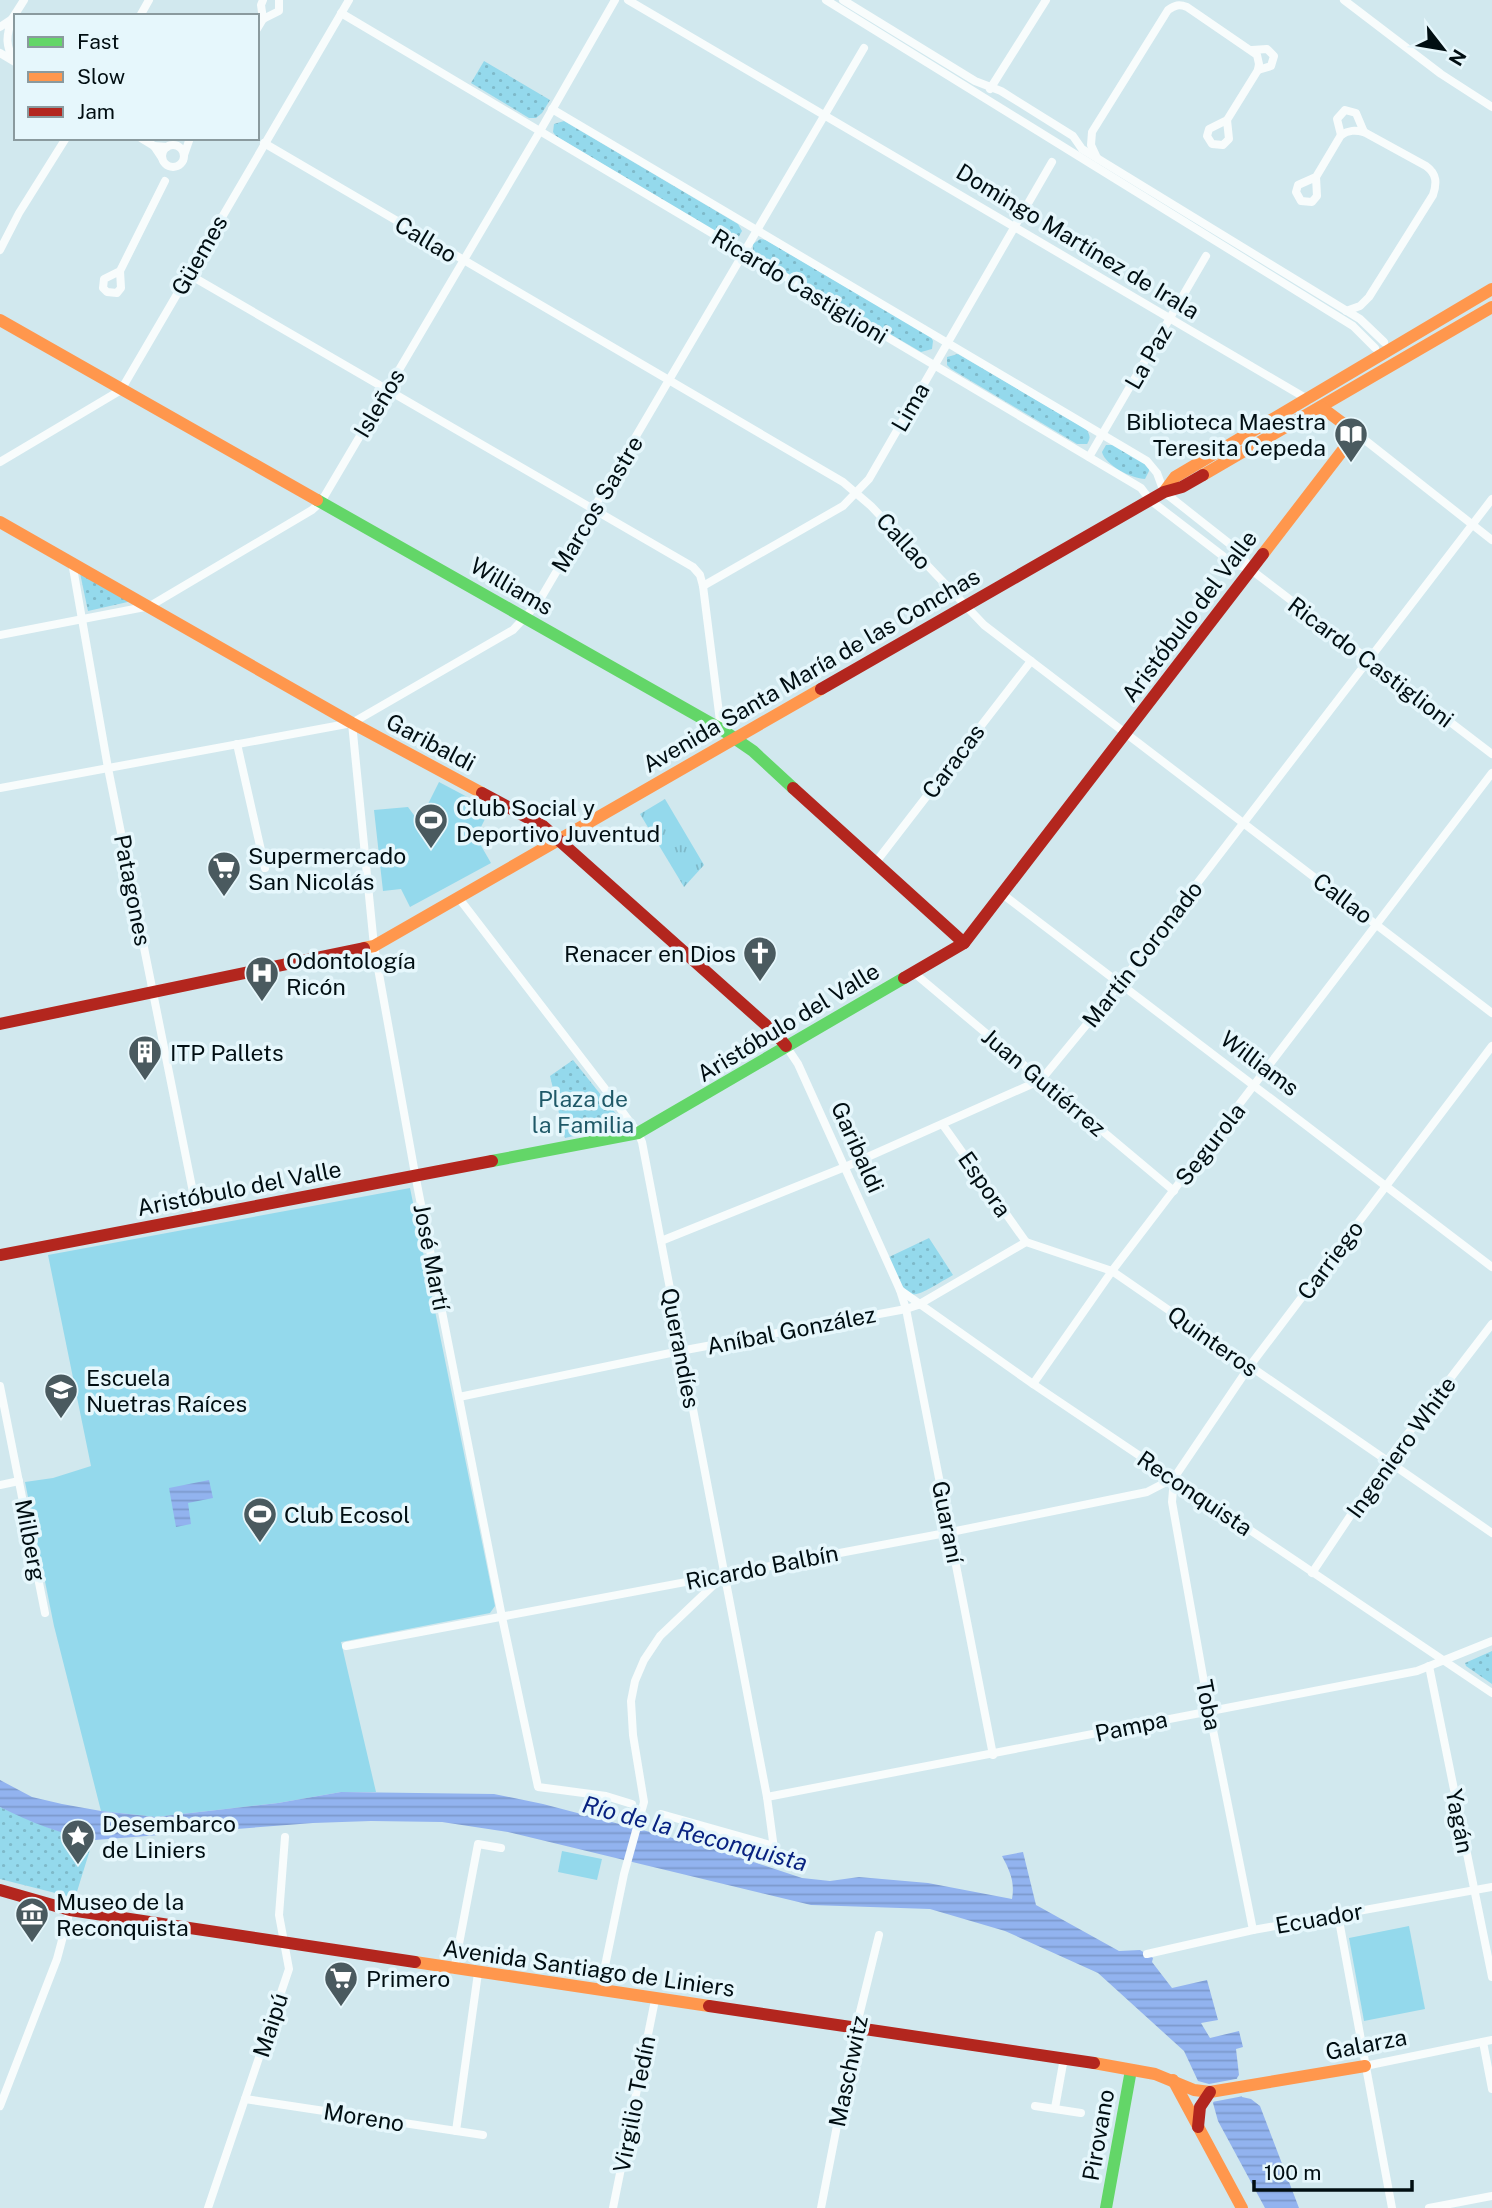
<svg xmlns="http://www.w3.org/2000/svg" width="1492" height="2208" font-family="'Public Sans',sans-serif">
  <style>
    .grass { fill: url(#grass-tufts) }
    .park { fill: url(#park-dots) }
    .garden { fill: #94d9ec }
    .water { fill: url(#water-rules) }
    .pier { fill: #d1e8ee }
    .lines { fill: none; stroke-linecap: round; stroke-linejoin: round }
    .street { stroke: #f8fcfc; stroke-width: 8 }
    .fast { stroke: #63d668; stroke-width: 12 }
    .slow { stroke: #ff974d; stroke-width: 12 }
    .jam { stroke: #b3261e; stroke-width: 12 }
    .labels { text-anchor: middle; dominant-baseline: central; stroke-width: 7; stroke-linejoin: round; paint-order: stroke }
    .street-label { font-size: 23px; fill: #010e12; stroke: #e6f7fc }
    .poi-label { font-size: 23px; fill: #010e12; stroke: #e6f7fc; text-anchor: start }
    .park-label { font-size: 23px; fill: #1f5968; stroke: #e6f7fc }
    .water-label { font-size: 24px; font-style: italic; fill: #082280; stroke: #e6f7fc }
  </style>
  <defs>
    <pattern id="grass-tufts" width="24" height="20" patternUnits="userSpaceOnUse" patternTransform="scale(1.75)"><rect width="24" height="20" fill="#94d9ec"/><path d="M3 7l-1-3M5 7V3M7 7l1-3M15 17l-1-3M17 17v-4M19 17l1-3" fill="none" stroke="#7eb9c9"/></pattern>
    <pattern id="park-dots" width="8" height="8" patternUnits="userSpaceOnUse" patternTransform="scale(1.75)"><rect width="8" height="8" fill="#94d9ec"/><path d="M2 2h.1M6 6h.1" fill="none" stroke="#7eb9c9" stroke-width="1.8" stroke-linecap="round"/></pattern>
    <pattern id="water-rules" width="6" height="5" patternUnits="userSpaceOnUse" patternTransform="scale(1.75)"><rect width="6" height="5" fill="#92b3ef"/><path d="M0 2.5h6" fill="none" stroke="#7c99cc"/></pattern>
  </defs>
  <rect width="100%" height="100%" fill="#d1e8ee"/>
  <polygon class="grass" points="665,799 704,865 684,887 640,814"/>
  <g class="park">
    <polygon points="484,61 550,100 542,113 536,118 529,118 471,83"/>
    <polygon points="564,121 738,224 742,231 737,240 728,239 556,136 553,132 554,124"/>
    <polygon points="760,239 766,240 931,337 933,341 932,349 921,352 757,256 753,250 753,244"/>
    <path d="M958,354l128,75c4,6 5,9 1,15h-10l-126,-75 -4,-4v-8z"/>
    <path d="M1106,445h8l32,18 3,4v4l-4,8c-13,0 -40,-14 -43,-27z"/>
    <polygon points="80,573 132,601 88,611"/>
    <polygon points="573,1060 621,1120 619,1126 565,1138 550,1076"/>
    <path d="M929,1238l24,37c-44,25 -44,32 -66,-17z"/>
    <polygon points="1492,1651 1492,1684 1466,1666 1465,1663"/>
    <polygon points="0,1807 52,1829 93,1840 75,1898 0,1879"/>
  </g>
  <g class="garden">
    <polygon points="439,782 490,809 476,837 491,863 410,907 401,889 383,891 374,810 408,807 419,822"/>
    <polygon points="410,1188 495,1606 490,1613 341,1642 376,1792 341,1792 278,1803 156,1817 101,1811 54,1626 25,1482 53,1478 91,1466 48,1255"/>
    <polygon points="562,1851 602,1859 597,1880 558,1872"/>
    <polygon points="1409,1926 1425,2009 1364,2021 1349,1938"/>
  </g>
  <g class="water">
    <polygon points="209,1480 213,1498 188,1503 191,1524 176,1527 169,1488"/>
    <path d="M0,1780l32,17 30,7 39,7 55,6 122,-14 63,-11 153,2 49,10 168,44 91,30 28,3 29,-4 69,6 84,16c3,-17 -2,-28 -10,-43l21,-4 13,53 83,46 21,-1 13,8 -1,4 20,26 35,-8 11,40 -17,3 9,15 29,-7 4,16 -7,2 3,26 -2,3 5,19 9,2 9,7 39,102h-34l-47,-87 -5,-18 2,-5 -6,-14 -11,-3 -14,-30 -86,-78 -93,-42 -75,-22 -119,-4 -303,-73 -66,-10 -71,-1 -58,2 -218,17c-33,-5 -65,-18 -95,-33z"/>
  </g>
  <polygon class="pier" points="1241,2078 1245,2094 1249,2095 1212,2102 1209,2084"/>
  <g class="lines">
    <g class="street">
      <polyline points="263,0 261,5 263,19"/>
      <polyline points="628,0 1309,400"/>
      <polyline points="826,0 1353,326 1375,348"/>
      <polyline points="843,0 975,81 1001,91 1073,136 1082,149 1360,319 1384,342"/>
      <polyline points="1344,0 1441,74 1492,107"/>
      <polyline points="341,13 1141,488 1150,500 1232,563 1250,569 1492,754"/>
      <polyline points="140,16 149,0"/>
      <polyline points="12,19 24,0"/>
      <path d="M0,27l12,-8c-6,17 -7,27 3,43l-15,-9"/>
      <polyline points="257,29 263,19 279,11 279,0"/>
      <polyline points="1252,50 1267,49 1274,56 1271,66 1258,70"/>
      <polyline points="990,89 1046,0"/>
      <polyline points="552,109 1147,461 1157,473 1164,492 1240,552 1250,569"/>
      <polyline points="1341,135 1337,119 1345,110 1356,113 1364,132"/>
      <polyline points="141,138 154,146"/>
      <polyline points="264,143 843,482 871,506 984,625 1492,1013"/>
      <circle cx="173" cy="156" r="11"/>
      <polyline points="184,155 190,138"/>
      <polyline points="162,158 154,146 167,147"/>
      <path d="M1097,158l-6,-13 1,-13 76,-122c7,-5 11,-6 19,-3l70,48 2,9 -1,6 -31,50 -18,9 -2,7 5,8 11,1 6,-6 -2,-19"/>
      <path d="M1316,177l-18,8 -2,7 5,9 11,1 5,-6 -1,-19 25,-42c8,-5 14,-5 23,-3l62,34c11,8 11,17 7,29l-64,102 -9,9 -14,5"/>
      <polyline points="0,250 19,213 66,138"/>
      <polyline points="120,271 104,279 103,288 107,292 117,293 121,288 120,271 165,181"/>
      <polyline points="188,274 693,567 700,575 703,586 721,729"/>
      <polyline points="1356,433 1492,540"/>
      <polyline points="1089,457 1206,256"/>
      <polyline points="0,462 121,390 349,0"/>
      <polyline points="72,562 108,768 198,1217"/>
      <polyline points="703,586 843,506 869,479 1052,162"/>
      <polyline points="0,635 150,606 312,510 321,502 540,131 615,0"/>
      <polyline points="352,723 374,946 415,1174 502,1617 538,1787 606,1796 632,1804"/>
      <polyline points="237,744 265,868"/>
      <polyline points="0,788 352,723 513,630 538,603 864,48"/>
      <polyline points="876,862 1031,661"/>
      <polyline points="1001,893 1492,1267"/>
      <polyline points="458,897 619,1107 638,1133 642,1142 767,1797 775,1856"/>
      <polyline points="913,972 1174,1191"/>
      <polyline points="786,1046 798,1064 900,1290 906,1309 993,1755"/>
      <polyline points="943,1125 1026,1242"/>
      <polyline points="661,1241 845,1167 1041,1080 1120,984 1492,499"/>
      <polyline points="900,1290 1033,1384 1492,1693"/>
      <polyline points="1033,1384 1112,1271 1492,773"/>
      <polyline points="0,1386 45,1613"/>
      <polyline points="459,1397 680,1351 906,1309 918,1305 1026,1242 1112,1271 1492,1533"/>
      <polyline points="0,1485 19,1481"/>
      <polyline points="1312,1573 1387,1461 1492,1324"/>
      <polyline points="346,1646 951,1532 1147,1492 1174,1478"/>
      <polyline points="1429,1666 1492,1977"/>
      <polyline points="767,1797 1417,1671 1492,1641"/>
      <polyline points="661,1814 774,1846"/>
      <polyline points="1338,1915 1392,2208"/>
      <polyline points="1253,1930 1209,1710 1172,1502 1174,1478 1249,1367 1492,1046"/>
      <polyline points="1147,1954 1253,1930 1492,1887"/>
      <polyline points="454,1970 478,1844 501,1848"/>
      <polyline points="600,1990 624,1874 644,1802 633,1735 631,1701 635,1681 644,1660 660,1636 724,1575"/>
      <polyline points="1483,2042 1492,2089"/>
      <polyline points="1365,2066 1492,2040"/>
      <polyline points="245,2099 483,2135"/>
      <polyline points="0,2106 57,1959 70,1910"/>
      <polyline points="1035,2106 1081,2113"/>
      <polyline points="1055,2108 1064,2058"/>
      <polyline points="456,2131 478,1973"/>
      <polyline points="208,2208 289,1969 279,1915 285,1837"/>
      <polyline points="613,2208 655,2000"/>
      <polyline points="821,2208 856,2028 879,1935"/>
      <polyline points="1429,2208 1492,2196"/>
    </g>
    <g class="fast">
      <polyline points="317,500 721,729 753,751 793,788"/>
      <polyline points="492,1161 638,1133 904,978"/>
      <polyline points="1106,2208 1131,2070"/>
    </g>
    <g class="slow">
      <polyline points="0,320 317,500"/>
      <polyline points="1203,475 1492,307"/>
      <polyline points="1164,492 1175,477 1492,289"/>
      <polyline points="0,522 352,723 482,793"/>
      <polyline points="1263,554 1356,433 1321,407"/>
      <polyline points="364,948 374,946 821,689"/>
      <polyline points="415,1962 709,2006"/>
      <polyline points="1094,2063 1155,2074 1194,2090 1210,2092 1365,2066"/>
      <polyline points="1173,2080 1242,2208"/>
    </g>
    <g class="jam">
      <polyline points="821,689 1164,492 1182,487 1203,475"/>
      <polyline points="793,788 964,943"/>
      <polyline points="482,793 543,826 776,1034 786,1046"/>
      <polyline points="904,978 964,943 1263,554"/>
      <polyline points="0,1024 364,948"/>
      <polyline points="0,1255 492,1161"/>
      <polyline points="0,1890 70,1910 415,1962"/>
      <polyline points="709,2006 1094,2063"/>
      <polyline points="1198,2127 1200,2107 1210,2092"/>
    </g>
  </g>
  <defs>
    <g id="library-pin" transform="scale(1.75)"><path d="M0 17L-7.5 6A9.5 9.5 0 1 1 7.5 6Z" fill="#4a5a5f" stroke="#e6f7fc"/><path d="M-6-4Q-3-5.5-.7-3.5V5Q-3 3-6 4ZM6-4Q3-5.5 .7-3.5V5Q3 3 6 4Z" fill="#fff"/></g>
    <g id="stadium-pin" transform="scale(1.75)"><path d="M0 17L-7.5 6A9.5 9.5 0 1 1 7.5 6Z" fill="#4a5a5f" stroke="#e6f7fc"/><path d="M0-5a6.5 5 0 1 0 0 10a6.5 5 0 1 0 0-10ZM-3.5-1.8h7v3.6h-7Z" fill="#fff"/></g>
    <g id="supermarket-pin" transform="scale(1.75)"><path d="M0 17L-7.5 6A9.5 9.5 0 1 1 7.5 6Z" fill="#4a5a5f" stroke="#e6f7fc"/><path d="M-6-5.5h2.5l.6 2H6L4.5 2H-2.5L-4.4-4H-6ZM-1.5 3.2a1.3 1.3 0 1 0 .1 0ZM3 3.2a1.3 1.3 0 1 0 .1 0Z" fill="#fff"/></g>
    <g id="church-pin" transform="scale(1.75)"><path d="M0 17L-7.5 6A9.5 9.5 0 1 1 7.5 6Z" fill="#4a5a5f" stroke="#e6f7fc"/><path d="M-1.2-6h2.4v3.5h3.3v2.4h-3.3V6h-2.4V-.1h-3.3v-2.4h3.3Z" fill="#fff"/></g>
    <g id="hospital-pin" transform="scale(1.75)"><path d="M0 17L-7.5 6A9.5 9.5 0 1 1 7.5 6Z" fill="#4a5a5f" stroke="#e6f7fc"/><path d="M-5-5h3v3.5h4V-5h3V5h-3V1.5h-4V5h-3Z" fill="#fff"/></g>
    <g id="building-pin" transform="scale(1.75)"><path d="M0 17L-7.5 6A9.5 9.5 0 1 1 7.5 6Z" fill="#4a5a5f" stroke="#e6f7fc"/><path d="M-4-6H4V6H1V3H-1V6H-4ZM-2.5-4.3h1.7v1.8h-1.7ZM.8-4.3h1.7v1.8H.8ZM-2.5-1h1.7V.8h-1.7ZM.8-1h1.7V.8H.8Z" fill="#fff"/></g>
    <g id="school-pin" transform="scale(1.75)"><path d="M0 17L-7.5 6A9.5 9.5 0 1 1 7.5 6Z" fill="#4a5a5f" stroke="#e6f7fc"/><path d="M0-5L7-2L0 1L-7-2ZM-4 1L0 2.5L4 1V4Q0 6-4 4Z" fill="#fff"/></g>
    <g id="sight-pin" transform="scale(1.75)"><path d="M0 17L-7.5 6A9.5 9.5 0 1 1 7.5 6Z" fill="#4a5a5f" stroke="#e6f7fc"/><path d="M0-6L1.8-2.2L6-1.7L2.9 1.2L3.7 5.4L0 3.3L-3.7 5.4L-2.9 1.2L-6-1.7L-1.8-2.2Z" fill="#fff"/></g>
    <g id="museum-pin" transform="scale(1.75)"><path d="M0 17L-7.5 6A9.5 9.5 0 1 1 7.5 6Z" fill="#4a5a5f" stroke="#e6f7fc"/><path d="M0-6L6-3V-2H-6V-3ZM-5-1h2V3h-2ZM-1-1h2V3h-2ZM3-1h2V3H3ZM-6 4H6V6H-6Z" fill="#fff"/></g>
  </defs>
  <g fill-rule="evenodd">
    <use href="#library-pin" x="1351" y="434"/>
    <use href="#stadium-pin" x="431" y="820"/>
    <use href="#supermarket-pin" x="224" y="868"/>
    <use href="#church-pin" x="760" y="953"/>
    <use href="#hospital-pin" x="262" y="973"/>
    <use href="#building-pin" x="145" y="1052"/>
    <use href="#school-pin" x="61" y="1390"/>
    <use href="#stadium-pin" x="260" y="1514"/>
    <use href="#sight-pin" x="78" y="1836"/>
    <use href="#museum-pin" x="32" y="1914"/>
    <use href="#supermarket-pin" x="341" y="1978"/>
  </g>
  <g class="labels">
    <g class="street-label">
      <text transform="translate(426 239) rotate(31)">Callao</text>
      <text transform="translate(1078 241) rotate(31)">Domingo Martínez de Irala</text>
      <text transform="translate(199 255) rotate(-60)">Güemes</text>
      <text transform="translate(800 286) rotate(31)">Ricardo Castiglioni</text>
      <text transform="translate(1148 357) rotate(-60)">La Paz</text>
      <text transform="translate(379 403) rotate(-59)">Isleños</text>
      <text transform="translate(910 407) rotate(-60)">Lima</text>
      <text transform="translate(597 504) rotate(-59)">Marcos Sastre</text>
      <text transform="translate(904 541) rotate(47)">Callao</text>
      <text transform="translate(512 586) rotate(30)">Williams</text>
      <text transform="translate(1189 616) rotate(-53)">Aristóbulo del Valle</text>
      <text transform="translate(1371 662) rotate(37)">Ricardo Castiglioni</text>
      <text transform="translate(811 670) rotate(-30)">Avenida Santa María de las Conchas</text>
      <text transform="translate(431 742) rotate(28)">Garibaldi</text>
      <text transform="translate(953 761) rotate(-53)">Caracas</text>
      <text transform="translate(133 890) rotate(79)">Patagones</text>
      <text transform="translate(1343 898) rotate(37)">Callao</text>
      <text transform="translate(1142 954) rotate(-52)">Martín Coronado</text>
      <text transform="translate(788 1022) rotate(-31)">Aristóbulo del Valle</text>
      <text transform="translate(1260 1063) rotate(37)">Williams</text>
      <text transform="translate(1044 1082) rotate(40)">Juan Gutiérrez</text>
      <text transform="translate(1210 1144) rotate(-52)">Segurola</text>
      <text transform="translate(858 1147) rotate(66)">Garibaldi</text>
      <text transform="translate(985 1184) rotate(55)">Espora</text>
      <text transform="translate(239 1188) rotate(-11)">Aristóbulo del Valle</text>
      <text transform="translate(432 1257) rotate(79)">José Martí</text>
      <text transform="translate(1330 1260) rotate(-53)">Carriego</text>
      <text transform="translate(791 1330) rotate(-11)">Aníbal González</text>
      <text transform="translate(1213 1341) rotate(35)">Quinteros</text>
      <text transform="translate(681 1348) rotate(79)">Querandíes</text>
      <text transform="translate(1401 1447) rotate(-54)">Ingeniero White</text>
      <text transform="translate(1195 1493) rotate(34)">Reconquista</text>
      <text transform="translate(948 1522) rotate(79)">Guaraní</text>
      <text transform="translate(31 1540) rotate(79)">Milberg</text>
      <text transform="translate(762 1567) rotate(-11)">Ricardo Balbín</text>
      <text transform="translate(1209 1705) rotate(79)">Toba</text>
      <text transform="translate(1131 1726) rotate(-12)">Pampa</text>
      <text transform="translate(1460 1821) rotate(79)">Yagán</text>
      <text transform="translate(1319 1918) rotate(-10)">Ecuador</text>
      <text transform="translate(589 1968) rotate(8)">Avenida Santiago de Liniers</text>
      <text transform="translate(270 2025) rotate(-72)">Maipú</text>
      <text transform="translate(1366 2044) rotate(-11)">Galarza</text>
      <text transform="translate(848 2071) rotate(-78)">Maschwitz</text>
      <text transform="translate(634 2104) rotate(-79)">Virgilio Tedín</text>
      <text transform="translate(364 2117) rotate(9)">Moreno</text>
      <text transform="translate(1098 2135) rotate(-80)">Pirovano</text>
    </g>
    <g class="poi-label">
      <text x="1326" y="421" text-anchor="end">Biblioteca Maestra<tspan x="1326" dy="26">Teresita Cepeda</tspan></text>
      <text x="456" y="807">Club Social y<tspan x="456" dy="26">Deportivo Juventud</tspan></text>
      <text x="248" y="855">Supermercado<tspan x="248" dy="26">San Nicolás</tspan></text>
      <text x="736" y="953" text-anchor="end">Renacer en Dios</text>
      <text x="286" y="960">Odontología<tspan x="286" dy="26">Ricón</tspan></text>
      <text x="170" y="1052">ITP Pallets</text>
      <text x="86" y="1377">Escuela<tspan x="86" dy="26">Nuetras Raíces</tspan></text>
      <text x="284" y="1514">Club Ecosol</text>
      <text x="102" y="1823">Desembarco<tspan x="102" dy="26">de Liniers</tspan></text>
      <text x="56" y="1901">Museo de la<tspan x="56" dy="26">Reconquista</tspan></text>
      <text x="366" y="1978">Primero</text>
    </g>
    <g class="park-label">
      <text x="583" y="1098">Plaza de<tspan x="583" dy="26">la Familia</tspan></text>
    </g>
    <g class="water-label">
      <text transform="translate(695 1833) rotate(15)">Río de la Reconquista</text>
    </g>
  </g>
  <rect x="14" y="14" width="245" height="126" fill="#e6f7fc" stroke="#8a9a9e" stroke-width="2"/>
  <rect x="28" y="37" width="35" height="10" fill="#63d668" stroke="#8a9a9e" stroke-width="2"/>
  <text x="77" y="49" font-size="21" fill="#010e12">Fast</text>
  <rect x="28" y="72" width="35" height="10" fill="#ff974d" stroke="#8a9a9e" stroke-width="2"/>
  <text x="77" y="84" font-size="21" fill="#010e12">Slow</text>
  <rect x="28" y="107" width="35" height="10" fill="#b3261e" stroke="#8a9a9e" stroke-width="2"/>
  <text x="77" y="119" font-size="21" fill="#010e12">Jam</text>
  <g transform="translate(1443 49) rotate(121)" stroke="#e6f7fc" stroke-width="5" paint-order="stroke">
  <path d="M0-5L12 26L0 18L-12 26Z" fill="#010e12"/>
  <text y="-10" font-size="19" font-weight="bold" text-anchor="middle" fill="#010e12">N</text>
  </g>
  <path d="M1254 2180v10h158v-10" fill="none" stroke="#010e12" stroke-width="3.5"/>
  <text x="1264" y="2180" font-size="21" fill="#010e12" stroke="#e6f7fc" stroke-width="5" paint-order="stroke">100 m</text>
</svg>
